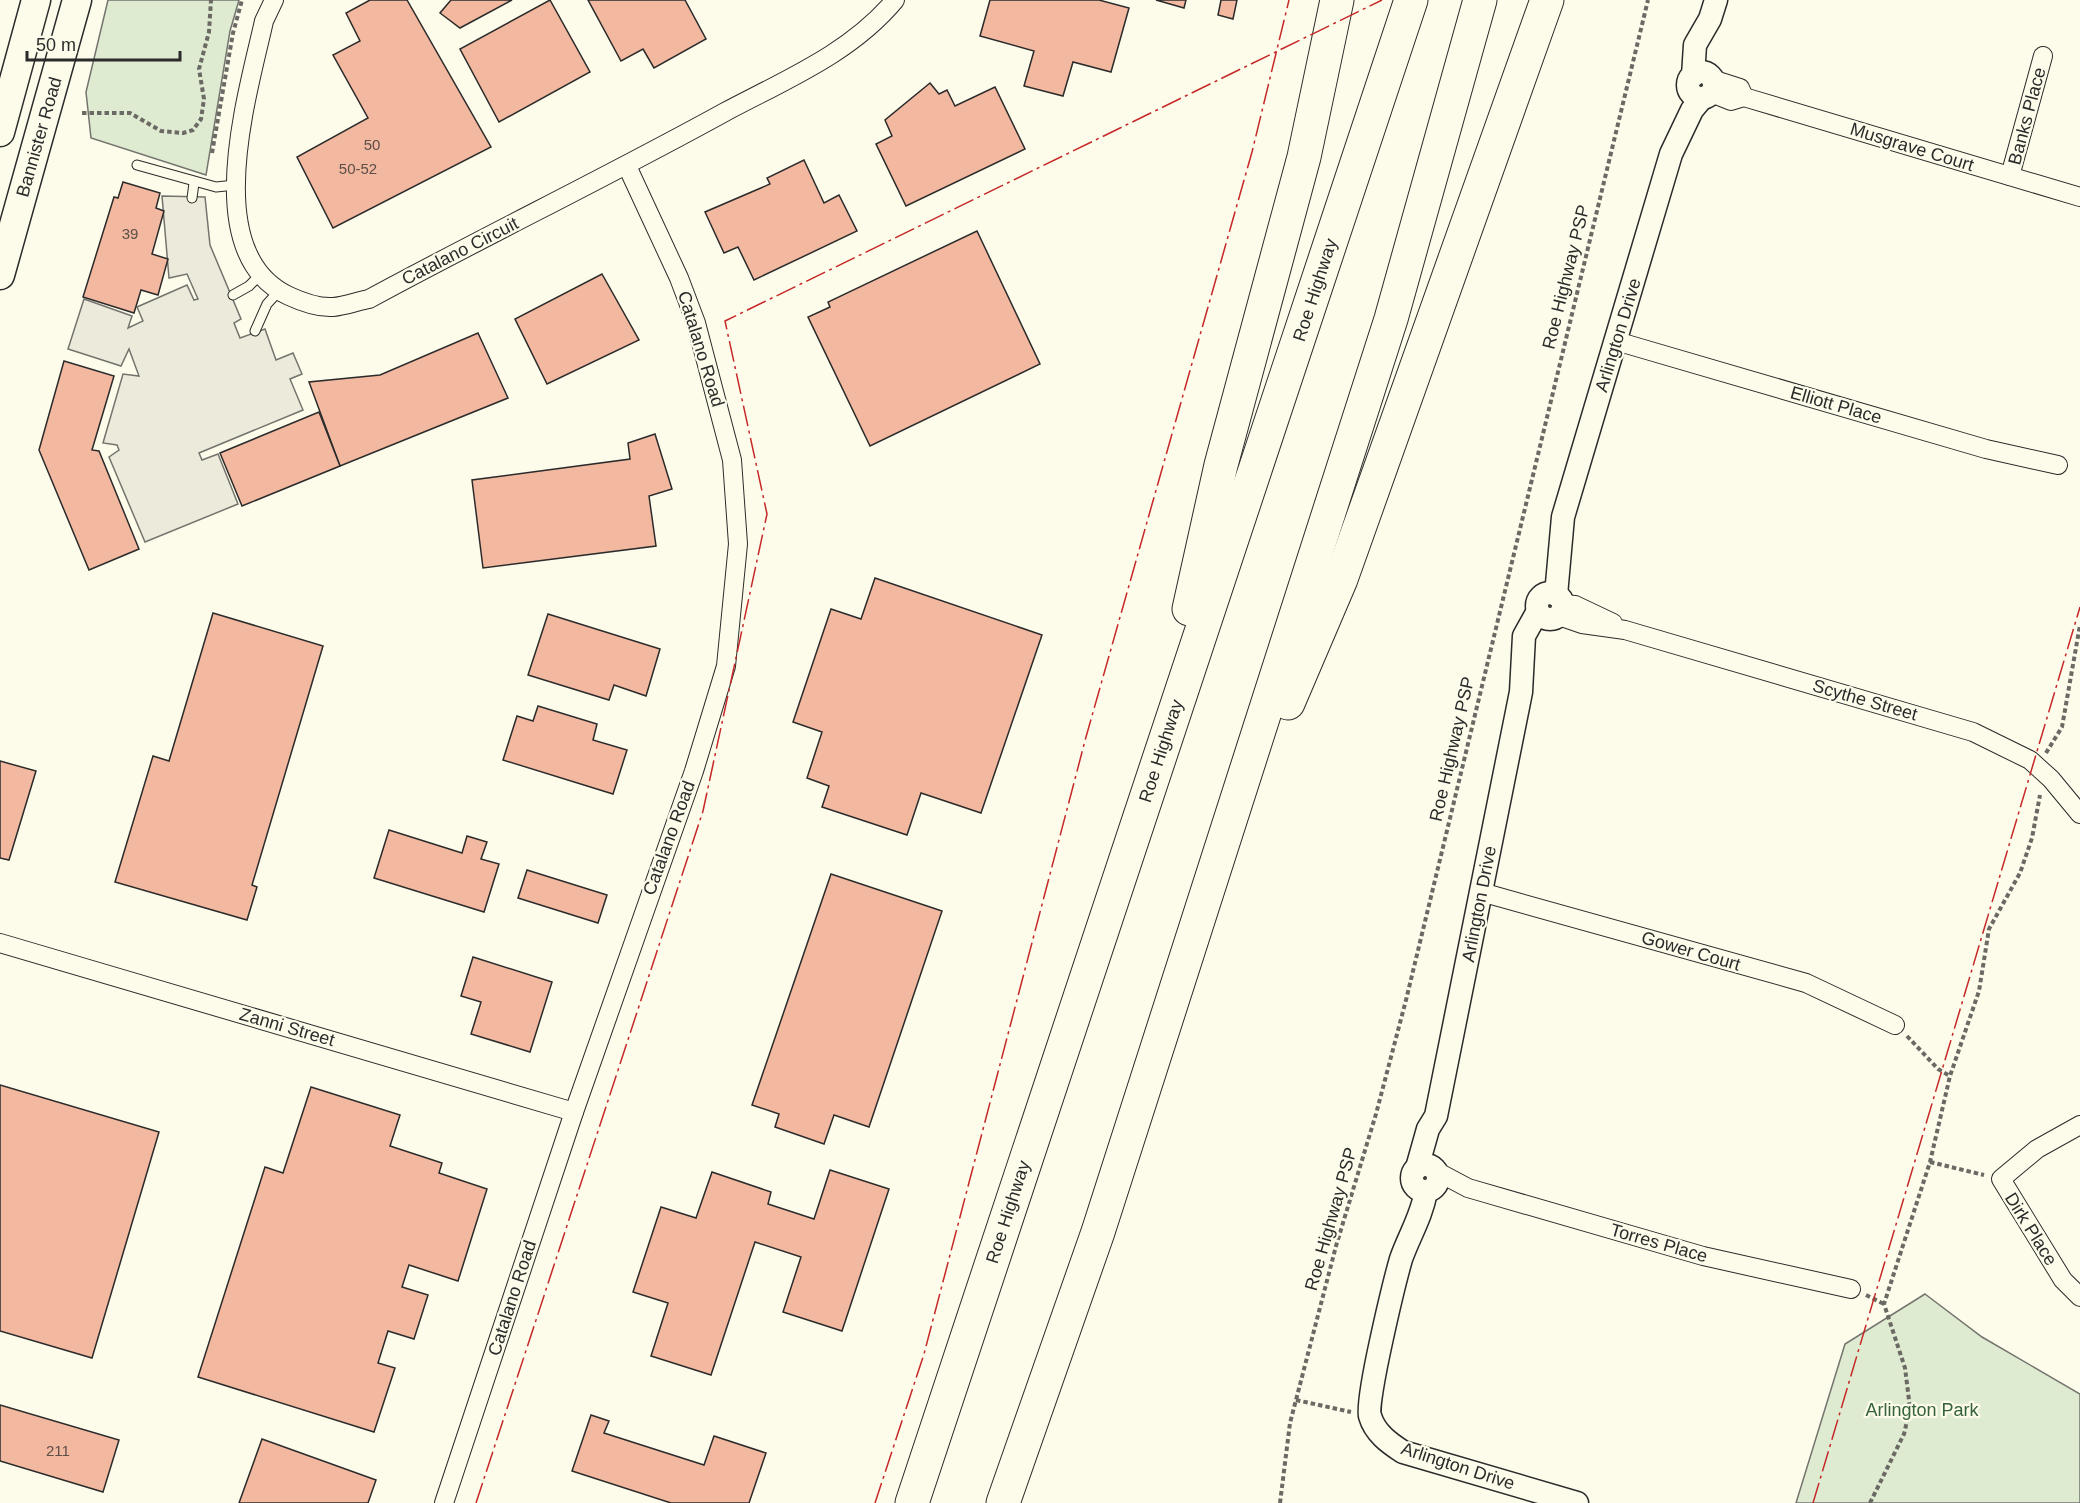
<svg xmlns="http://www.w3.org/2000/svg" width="2080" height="1503" font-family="Helvetica,sans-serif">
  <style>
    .green { fill: #deebd1; stroke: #74746e; stroke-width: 1.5 }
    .parking { fill: #eceadb; stroke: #74746e; stroke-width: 1.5 }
    .building { fill: #f2b8a0; stroke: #2b2b2b; stroke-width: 1.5 }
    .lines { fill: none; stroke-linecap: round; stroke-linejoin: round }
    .service-casing { stroke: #2b2b2b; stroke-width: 11 }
    .minor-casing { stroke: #2b2b2b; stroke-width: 20 }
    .tertiary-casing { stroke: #2b2b2b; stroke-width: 25 }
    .primary-casing { stroke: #2b2b2b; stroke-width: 31 }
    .motorway-casing { stroke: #2b2b2b; stroke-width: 35 }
    .path { stroke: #6a6964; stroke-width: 4; stroke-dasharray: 4.5 3; stroke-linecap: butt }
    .service { stroke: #fdfbea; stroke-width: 9 }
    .minor { stroke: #fdfbea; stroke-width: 18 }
    .tertiary { stroke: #fdfbea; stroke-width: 22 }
    .primary { stroke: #fdfbea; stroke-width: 28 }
    .motorway { stroke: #fdfbea; stroke-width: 33 }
    .power { stroke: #c62828; stroke-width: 1.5; stroke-dasharray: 21 4.5 3 4.5; stroke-linecap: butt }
    .labels { text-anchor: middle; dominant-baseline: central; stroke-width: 4.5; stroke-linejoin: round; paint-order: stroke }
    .number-label { font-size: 15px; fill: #5d4e48 }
    .street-label { font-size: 18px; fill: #2b2b2b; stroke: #fdfbea }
    .park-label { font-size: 18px; fill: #34623c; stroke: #fdfbea }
  </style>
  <rect width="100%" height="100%" fill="#fdfbea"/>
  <g class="green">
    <polygon points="108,0 239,0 230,31 206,175 91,138 86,92"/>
    <polygon points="1925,1294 1982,1337 2080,1394 2080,1503 1796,1503 1845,1344"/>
  </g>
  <polygon class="parking" points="162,196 205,197 210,245 241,319 234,323 240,338 265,329 276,360 293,353 302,374 290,379 303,410 199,453 202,460 218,454 238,504 145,542 109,457 119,450 117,445 103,443 123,374 139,376 129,349 121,366 68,349 84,299 132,316 128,328 143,321 137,307 187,285 194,300 198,299 187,274 169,278"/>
  <g class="building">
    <polygon points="370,0 407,0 491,147 333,228 297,157 368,118 333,55 360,41 346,13"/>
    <polygon points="451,0 512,0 460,28 440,13"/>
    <polygon points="550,0 590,72 499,122 460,49"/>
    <polygon points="588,0 685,0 706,39 654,68 643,49 621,61"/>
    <polygon points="990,0 1099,0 1129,8 1111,72 1073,62 1063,96 1024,86 1034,51 980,36"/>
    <polygon points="1156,0 1186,0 1184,8"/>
    <polygon points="1221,0 1237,0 1233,19 1218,15"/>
    <polygon points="930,83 939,94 947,90 955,106 995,87 1025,149 906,206 876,144 892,136 885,120"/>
    <polygon points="804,160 824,203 839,195 857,231 754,280 738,247 724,253 705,212 770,184 767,178"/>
    <polygon points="123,182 160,193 156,208 164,211 152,254 168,259 158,295 141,290 134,313 83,297 114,197 118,198"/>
    <polygon points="977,231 1040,364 870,446 808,317 830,307 828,302"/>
    <polygon points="602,274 639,340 547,384 515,319"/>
    <polygon points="478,333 508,398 340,466 309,382 380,375"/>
    <polygon points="64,361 114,376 92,450 99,451 139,549 89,570 39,450"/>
    <polygon points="319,412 340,466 242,506 220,453"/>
    <polygon points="655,434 672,489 649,496 656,546 483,568 472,480 630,459 628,443"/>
    <polygon points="875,578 1042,635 981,813 921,793 907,835 822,807 829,786 807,778 822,732 793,722 831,609 861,619"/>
    <polygon points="213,613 323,646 252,885 257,887 247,920 115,882 153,756 169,761"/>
    <polygon points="548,614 660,649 646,696 614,685 609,700 528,675"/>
    <polygon points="538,706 597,724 593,740 627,750 613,794 503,760 517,716 533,721"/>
    <polygon points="0,761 36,771 9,860 0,858"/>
    <polygon points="389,830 462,853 467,836 487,842 481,859 499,864 484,912 374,878"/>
    <polygon points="527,870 607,895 598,923 518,898"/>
    <polygon points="831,874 942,911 869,1127 834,1115 824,1144 775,1127 779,1114 752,1105"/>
    <polygon points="473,957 552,982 530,1052 471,1034 481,1002 461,996"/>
    <polygon points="0,1085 159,1132 92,1358 0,1331"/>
    <polygon points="311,1087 400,1115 390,1146 442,1163 439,1173 487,1189 458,1281 409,1265 402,1287 428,1295 414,1339 388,1331 378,1363 395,1368 374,1432 198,1377 265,1167 283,1173"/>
    <polygon points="830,1170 889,1189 842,1331 783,1312 801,1257 755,1242 711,1375 651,1356 668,1303 633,1292 661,1207 696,1218 712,1172 771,1192 768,1204 814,1219"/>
    <polygon points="0,1405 119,1440 103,1492 0,1461"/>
    <polygon points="591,1415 609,1421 604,1433 704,1465 714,1436 766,1453 749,1503 671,1503 572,1471"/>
    <polygon points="262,1439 376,1480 368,1503 239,1503"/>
  </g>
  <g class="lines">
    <g class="service-casing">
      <g id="service">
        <polyline points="137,165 216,187 235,185"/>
        <polyline points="192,198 194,183"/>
        <polyline points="233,295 249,286 261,274"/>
        <polyline points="255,331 267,304 279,291"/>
      </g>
    </g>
    <g class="minor-casing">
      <g id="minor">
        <path d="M274,0l-10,21c-16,73 -66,233 25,275 13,6 30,12 44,11 12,-1 25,-6 36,-8 118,-64 238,-122 356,-187 60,-32 126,-59 170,-112"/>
        <polyline points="1711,93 1731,101 1744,97 1740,88 1712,79"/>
        <polyline points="1744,97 2080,197"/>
        <polyline points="2010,176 2043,56"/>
        <polyline points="1616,341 1986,449 2058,465"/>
        <polyline points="1563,604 1575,605 1613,623"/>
        <polyline points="1559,616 1582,624 1625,630 1973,732 2030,760 2051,779 2080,814"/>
        <polyline points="1481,892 1806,983 1895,1025"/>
        <polyline points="0,943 574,1112"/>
        <polyline points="2080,1125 2037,1149 2001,1179 2063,1280 2080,1297"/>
        <polyline points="1436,1171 1468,1188 1703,1256 1851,1289"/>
        <polyline points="444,1503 574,1112 694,771 726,666 738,544 732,460 696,323 679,278 627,166"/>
      </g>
    </g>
    <g class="tertiary-casing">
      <g id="tertiary">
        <circle cx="1701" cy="85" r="13"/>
        <polyline points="1693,76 1695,45 1710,19 1716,0"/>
        <circle cx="1550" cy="606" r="13"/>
        <polyline points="1556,595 1563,517 1671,154 1692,110 1702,98"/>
        <circle cx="1425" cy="1178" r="13"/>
        <polyline points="1417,1168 1428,1129 1436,1116 1521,692 1524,636 1538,611"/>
        <path d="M1426,1191c-4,25 -17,45 -25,68 -6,21 -36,143 -31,157 5,17 19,27 33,36l174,51"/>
      </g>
    </g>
    <g class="primary-casing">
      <g id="primary">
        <polyline points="0,132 36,0"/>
        <polyline points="0,275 77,0"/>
      </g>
    </g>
    <g class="motorway-casing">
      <g id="motorway">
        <polyline points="1189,609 1221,465 1304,157 1337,0"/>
        <polyline points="1288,703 1341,579 1547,0"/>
        <polyline points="912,1503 1411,0"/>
        <polyline points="1003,1503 1098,1232 1391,319 1480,0"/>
      </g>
    </g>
    <g class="path">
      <polyline points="82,113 130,113 161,131 183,133 193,130 201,119 204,99 199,69 209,32 211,0"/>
      <polyline points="212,153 233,33 242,0"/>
      <polyline points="2046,753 2062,727 2080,625"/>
      <polyline points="1907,1036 1938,1069 1950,1076"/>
      <polyline points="1930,1162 1984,1175"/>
      <polyline points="1866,1295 1884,1304"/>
      <polyline points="1296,1400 1351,1412"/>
      <polyline points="1280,1503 1290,1423 1336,1246 1376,1114 1406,1000 1648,0"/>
      <polyline points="1870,1503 1904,1434 1910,1408 1905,1368 1884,1304 1930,1162 1950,1076 1979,991 1989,929 2020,873 2032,838 2040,795"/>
    </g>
    <use href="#service" class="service"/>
    <use href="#minor" class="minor"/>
    <use href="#tertiary" class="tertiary"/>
    <use href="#primary" class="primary"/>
    <use href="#motorway" class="motorway"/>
    <g class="power">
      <polyline points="476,1503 703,811 767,514 725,321 1382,0"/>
      <polyline points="875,1503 924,1354 1086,737 1252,152 1289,0"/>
      <polyline points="1813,1503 2080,607"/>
    </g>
  </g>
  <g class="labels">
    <g class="number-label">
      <text x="372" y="144">50</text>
      <text x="358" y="168">50-52</text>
      <text x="130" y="233">39</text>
      <text x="58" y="1450">211</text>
    </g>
    <g class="street-label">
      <text transform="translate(2027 116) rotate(-75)">Banks Place</text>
      <text transform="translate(39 137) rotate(-74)">Bannister Road</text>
      <text transform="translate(1912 147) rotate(17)">Musgrave Court</text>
      <text transform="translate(460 251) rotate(-27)">Catalano Circuit</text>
      <text transform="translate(1566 277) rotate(-76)">Roe Highway PSP</text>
      <text transform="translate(1315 290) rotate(-72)">Roe Highway</text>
      <text transform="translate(1618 335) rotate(-73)">Arlington Drive</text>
      <text transform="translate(701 349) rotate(73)">Catalano Road</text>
      <text transform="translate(1836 405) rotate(16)">Elliott Place</text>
      <text transform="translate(1865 700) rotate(16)">Scythe Street</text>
      <text transform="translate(1452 749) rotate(-77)">Roe Highway PSP</text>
      <text transform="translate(1161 751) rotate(-72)">Roe Highway</text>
      <text transform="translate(669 838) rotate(-70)">Catalano Road</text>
      <text transform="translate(1479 904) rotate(-79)">Arlington Drive</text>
      <text transform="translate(1691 951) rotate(16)">Gower Court</text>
      <text transform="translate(287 1027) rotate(16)">Zanni Street</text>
      <text transform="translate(1008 1212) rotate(-72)">Roe Highway</text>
      <text transform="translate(1331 1219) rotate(-74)">Roe Highway PSP</text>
      <text transform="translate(2031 1229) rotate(58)">Dirk Place</text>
      <text transform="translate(1659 1243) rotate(16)">Torres Place</text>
      <text transform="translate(512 1298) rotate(-72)">Catalano Road</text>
      <text transform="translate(1458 1466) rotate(18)">Arlington Drive</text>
    </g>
    <g class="park-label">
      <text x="1922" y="1410">Arlington Park</text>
    </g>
  </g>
  <path d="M27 51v9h153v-9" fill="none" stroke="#2b2b2b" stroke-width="3"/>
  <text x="36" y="51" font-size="18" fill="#2b2b2b" stroke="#fdfbea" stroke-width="4.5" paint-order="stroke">50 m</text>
</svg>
